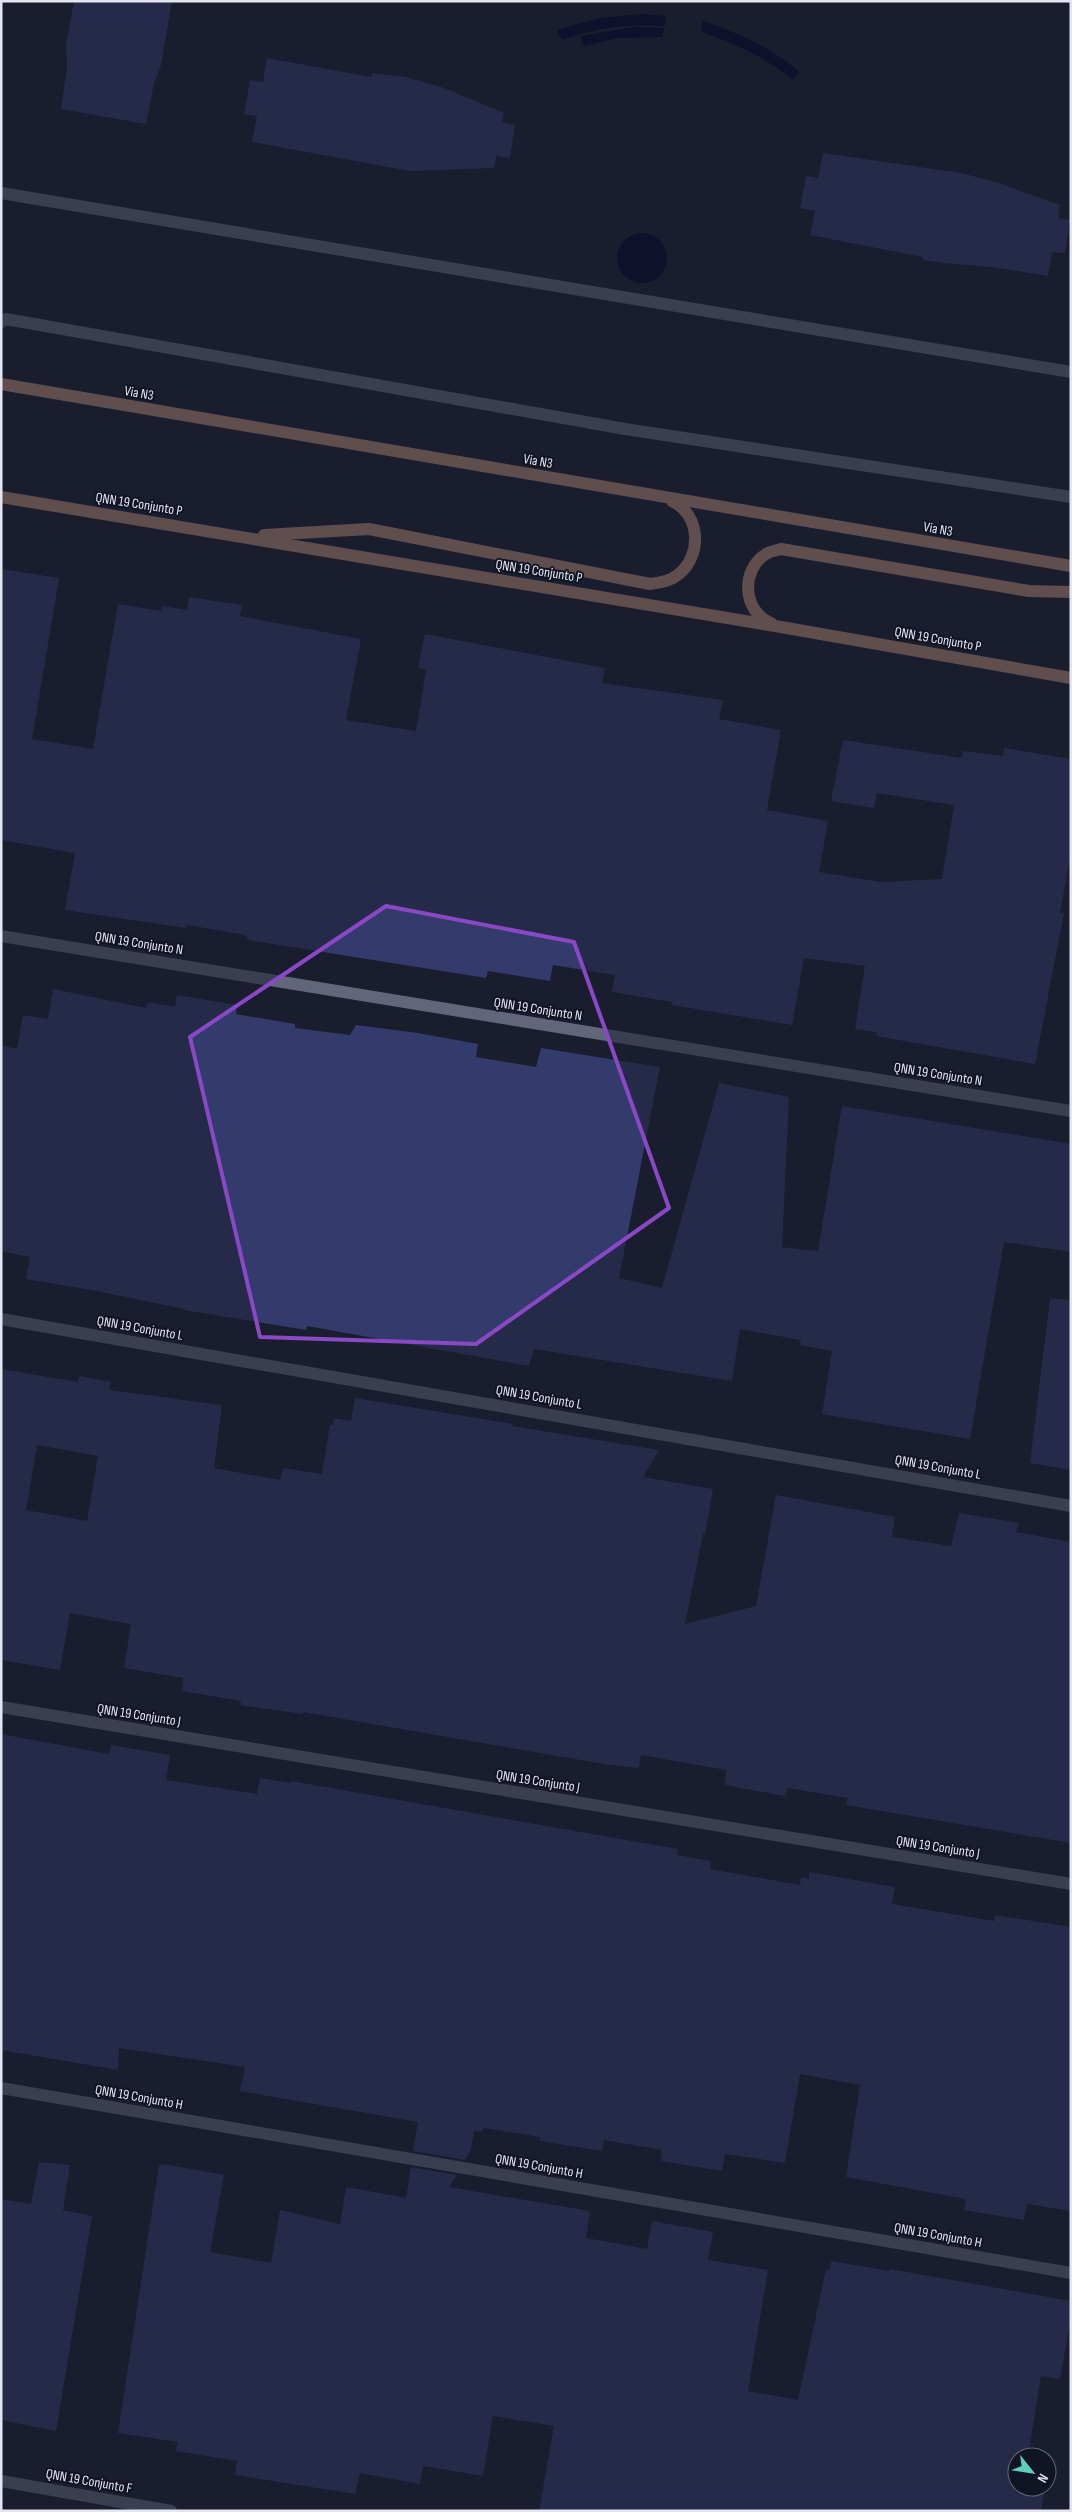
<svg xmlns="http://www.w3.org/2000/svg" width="1072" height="2512" font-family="'Sofia Sans Condensed',sans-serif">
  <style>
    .water { fill: #00022b }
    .building { fill: #333a6c; fill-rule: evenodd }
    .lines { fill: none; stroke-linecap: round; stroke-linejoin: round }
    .minor { stroke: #61667a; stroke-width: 12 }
    .major { stroke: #b68a79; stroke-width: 12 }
    .marked { fill: none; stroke: #8b48c6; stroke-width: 4; stroke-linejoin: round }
    .labels { text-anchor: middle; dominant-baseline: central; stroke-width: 4; stroke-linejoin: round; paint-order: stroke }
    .street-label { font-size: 14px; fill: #e3e6f1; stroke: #111423 }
  </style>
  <rect width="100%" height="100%" fill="#191d2d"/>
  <g class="water">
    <path d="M642,14l24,2 -1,10c-37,-2 -69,1 -103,14l-5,-10 43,-12z"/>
    <path d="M703,21c35,12 68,26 96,51l-6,8c-28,-23 -58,-37 -92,-48z"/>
    <polygon points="633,27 664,28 662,37 617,38 584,46 580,36"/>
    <circle cx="642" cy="258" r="25"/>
  </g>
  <g class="building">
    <polygon points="74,1 172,1 161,65 154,83 146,124 61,109 67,67 66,45"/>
    <polygon points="267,58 371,77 372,73 406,77 444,88 504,113 502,122 515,125 510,158 496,156 494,168 410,171 252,142 257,116 244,114 250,80 263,82"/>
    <polygon points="823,153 961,173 999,183 1060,205 1058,218 1070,220 1065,253 1052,252 1048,276 992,267 943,263 923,260 923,257 810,235 815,211 800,208 806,176 818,178"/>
    <polygon points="1,569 59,578 32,739 93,749 118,604 161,611 162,606 187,610 189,597 242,605 240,616 361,639 346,720 416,731 426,670 418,668 425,634 605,668 602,683 723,700 719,719 781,730 767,810 828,821 819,872 880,882 942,879 954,805 877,793 874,808 831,801 843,740 962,758 963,751 1003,756 1004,748 1071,759 1071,852 1060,913 1064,913 1035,1064 876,1036 877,1032 855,1029 865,966 804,958 792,1025 672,1005 672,1002 612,992 615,975 553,965 550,981 488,971 486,978 248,940 246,935 187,925 186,928 65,910 75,853 1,840"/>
    <polygon points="53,989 146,1008 148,1002 175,1007 177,995 237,1005 236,1014 295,1024 295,1028 350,1035 356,1025 418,1033 478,1044 476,1057 536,1067 541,1048 660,1067 619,1278 662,1288 719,1083 789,1097 782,1247 818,1251 842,1106 1071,1144 1071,1252 1004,1242 970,1439 822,1414 832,1351 800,1345 801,1340 740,1329 732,1381 534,1349 529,1366 307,1326 306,1330 184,1310 184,1309 97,1291 26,1279 30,1257 1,1251 1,1045 17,1049 23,1015 48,1019"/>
    <polygon points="1050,1298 1071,1300 1071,1470 1030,1463"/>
    <path d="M1,1369l77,13 1,-6 32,6 -2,8 113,15 -8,63 66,12 3,-12 39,6 8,-49h3l1,-7 17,3 4,-23 158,26 -1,2 147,24 -16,27 70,12 -8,46 -2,-1 -18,90 71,-18 20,-111 119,22 -3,20 59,9 8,-33 60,10 -3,9 55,10v301l-225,-38 2,-7 -60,-10 -3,8 -60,-11 1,-15 -85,-15 -2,13 -35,-4 -301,-52v2l-63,-9 1,-4 -59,-10 1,-13 -59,-10 7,-44 -61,-11 -10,57 -59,-10zM37,1445l61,11 -11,65 -61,-11z"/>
    <polygon points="1,1734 109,1754 111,1745 170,1755 166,1780 257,1794 260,1778 291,1783 291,1781 678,1849 677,1855 711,1861 710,1869 800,1885 801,1877 809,1879 809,1872 895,1887 892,1904 994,1921 995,1915 1071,1927 1071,2211 1027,2204 1024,2220 964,2210 966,2199 846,2177 860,2085 800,2074 785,2163 725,2154 722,2171 661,2161 662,2150 604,2140 602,2151 540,2141 540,2137 484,2128 481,2132 474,2131 471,2150 465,2160 413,2151 418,2122 240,2091 245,2067 119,2048 118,2070 1,2050"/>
    <polygon points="39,2162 70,2165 63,2210 92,2216 56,2431 1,2420 1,2199 31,2204"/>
    <polygon points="164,2164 224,2175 210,2252 271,2263 280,2210 340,2224 346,2187 406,2198 411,2167 457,2175 449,2187 590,2211 586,2238 647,2249 652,2221 713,2232 708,2260 768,2270 748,2391 798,2400 826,2269 829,2270 831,2261 890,2271 890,2269 1071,2301 1071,2318 1060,2379 1041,2376 1029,2450 1051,2455 1047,2478 1047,2457 1017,2457 1017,2487 1045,2487 1041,2511 539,2511 554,2426 493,2416 483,2476 423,2466 420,2484 360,2473 355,2494 235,2475 237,2461 176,2451 178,2442 118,2433 159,2165"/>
  </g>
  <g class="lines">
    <g class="minor">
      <polyline points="1,193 1071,372"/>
      <polyline points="1,322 6,319 625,429 1071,497"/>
      <polyline points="1,936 1071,1111"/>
      <polyline points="1,1319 1071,1506"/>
      <polyline points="1,1707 1071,1884"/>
      <polyline points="1,2088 1071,2273"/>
      <polyline points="1,2481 171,2511"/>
    </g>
    <g class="major">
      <polyline points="1,384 1071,566"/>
      <polyline points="1,497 781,627 1071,678"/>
      <path d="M264,535l105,-6 281,55c10,-1 21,-3 29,-10 23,-19 22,-59 -7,-73"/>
      <path d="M771,623c-28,-11 -31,-53 -5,-69 5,-3 11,-4 15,-5l248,42 42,1"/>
    </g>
  </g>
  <path d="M0 0H1072V2512H0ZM386,906l188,36 95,266 -193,136 -216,-7 -70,-300z" fill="#191d2d" fill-opacity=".55" fill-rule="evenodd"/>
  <path class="marked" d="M386,906l188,36 95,266 -193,136 -216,-7 -70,-300z"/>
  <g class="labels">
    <g class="street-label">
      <text transform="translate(139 393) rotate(10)">Via N3</text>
      <text transform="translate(538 461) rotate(10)">Via N3</text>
      <text transform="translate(139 504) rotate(9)">QNN 19 Conjunto P</text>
      <text transform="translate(938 529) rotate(10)">Via N3</text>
      <text transform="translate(539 571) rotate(9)">QNN 19 Conjunto P</text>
      <text transform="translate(938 639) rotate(10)">QNN 19 Conjunto P</text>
      <text transform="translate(139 943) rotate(9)">QNN 19 Conjunto N</text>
      <text transform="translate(538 1009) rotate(9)">QNN 19 Conjunto N</text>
      <text transform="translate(938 1074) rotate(9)">QNN 19 Conjunto N</text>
      <text transform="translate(140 1328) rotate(10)">QNN 19 Conjunto L</text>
      <text transform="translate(539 1397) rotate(10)">QNN 19 Conjunto L</text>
      <text transform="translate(938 1467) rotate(10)">QNN 19 Conjunto L</text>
      <text transform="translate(139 1715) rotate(9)">QNN 19 Conjunto J</text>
      <text transform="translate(538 1781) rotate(9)">QNN 19 Conjunto J</text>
      <text transform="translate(938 1847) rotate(9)">QNN 19 Conjunto J</text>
      <text transform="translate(139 2097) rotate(10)">QNN 19 Conjunto H</text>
      <text transform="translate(539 2166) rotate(10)">QNN 19 Conjunto H</text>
      <text transform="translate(938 2235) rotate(10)">QNN 19 Conjunto H</text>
      <text transform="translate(89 2481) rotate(10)">QNN 19 Conjunto F</text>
    </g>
  </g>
  <rect width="1072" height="2512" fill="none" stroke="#e3e6f1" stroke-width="5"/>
  <g transform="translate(1032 2472) rotate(120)"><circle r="24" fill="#111423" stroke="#656875"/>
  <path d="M0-4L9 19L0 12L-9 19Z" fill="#5bcebc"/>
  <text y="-8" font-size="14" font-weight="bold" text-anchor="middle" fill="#e3e6f1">N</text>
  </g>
</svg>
